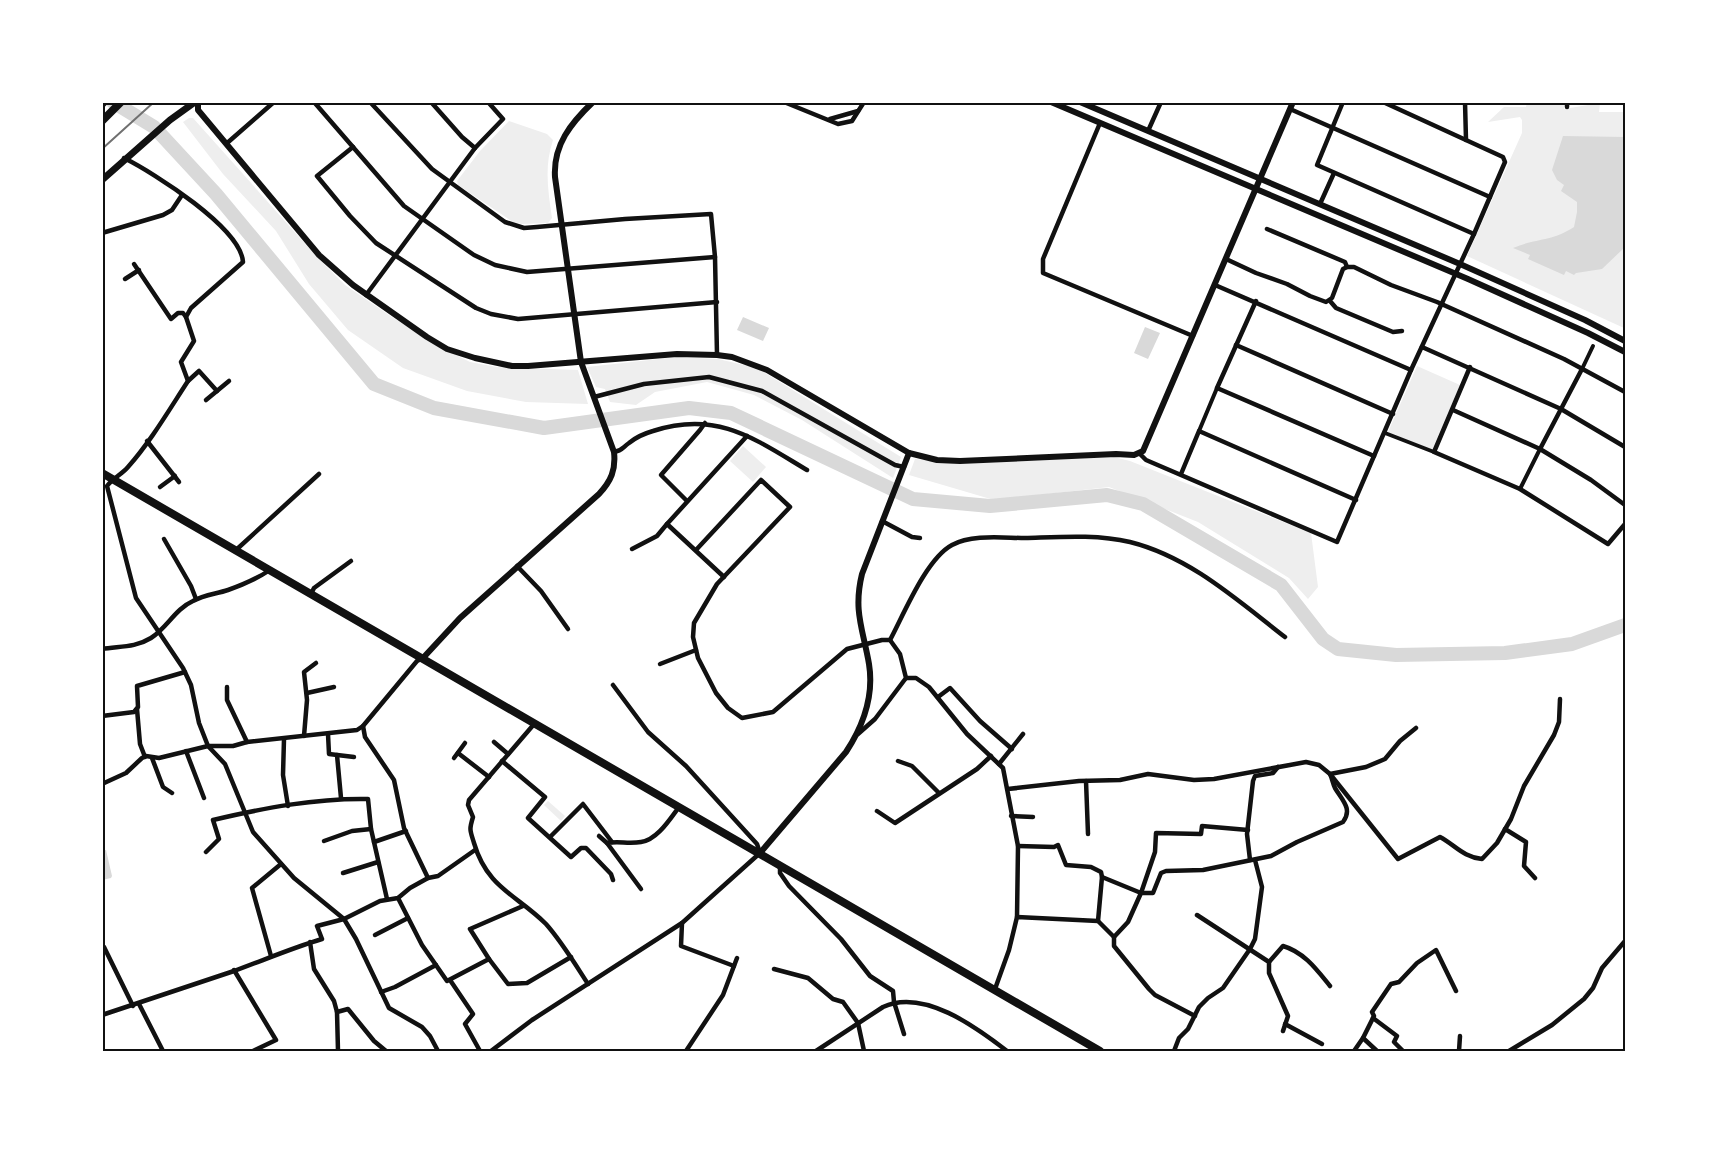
<svg xmlns="http://www.w3.org/2000/svg" width="1727" height="1153" font-family="'Archivo Narrow',sans-serif">
  <style>
    .green { fill: #eee }
    .water { fill: #d9d9d9 }
    .lines { fill: none; stroke-linecap: round; stroke-linejoin: round }
    .river { stroke: #d9d9d9; stroke-width: 14 }
    .pedestrian { stroke: #111; stroke-width: 4 }
    .minor { stroke: #111; stroke-width: 4.5 }
    .tertiary { stroke: #111; stroke-width: 6 }
    .secondary { stroke: #111; stroke-width: 7 }
    .trunk { stroke: #111; stroke-width: 8 }
    .motorway { stroke: #111; stroke-width: 8 }
    .rail { stroke: #707070; stroke-width: 2 }
    .neatline { fill: none; stroke: #111; stroke-width: 2 }
  </style>
  <rect width="100%" height="100%" fill="#fff"/>
  <g class="green">
    <polygon points="1527,102 1564,102 1564,109 1600,103 1599,112 1625,112 1624,328 1467,256 1522,133 1522,120 1520,117 1488,122 1504,107 1526,107"/>
    <polygon points="189,118 193,118 317,257 345,285 392,317 436,345 470,362 497,367 578,370 588,404 526,402 467,391 403,368 348,330 309,284 276,231 223,174 183,122"/>
    <path d="M509,121l38,13 6,6c-9,27 -5,50 -1,78l-4,5 -26,1 -9,-2 -55,-37 -1,-4 23,-30z"/>
    <polygon points="677,357 718,359 757,368 901,457 893,478 802,420 754,395 707,382 655,392 636,405 610,402 605,389 596,387 587,367"/>
    <polygon points="1417,366 1460,385 1432,450 1388,432"/>
    <polygon points="743,446 766,467 753,482 730,461"/>
    <polygon points="1114,457 1130,461 1311,533 1318,587 1308,599 1289,578 1198,522 1109,487 994,500 909,475 915,459 960,464"/>
    <polygon points="548,801 565,816 561,821 544,805"/>
  </g>
  <g class="water">
    <path d="M1563,136l62,1v110l-23,22 -26,4 -2,2 -8,-4 -2,4 -36,-16 2,-4 -17,-7c23,-10 38,-6 61,-21l3,-15v-10l-16,-11 3,-6 -7,-5 -5,-10z"/>
    <polygon points="743,317 769,328 763,341 737,330"/>
    <polygon points="1145,327 1160,333 1148,359 1134,353"/>
    <polygon points="106,850 112,876 111,878 102,880 102,851"/>
  </g>
  <g class="lines">
    <polyline class="river" points="113,102 154,127 216,194 374,384 434,408 544,428 689,408 731,413 913,499 990,506 1107,495 1143,504 1281,585 1323,639 1338,649 1396,655 1505,653 1572,644 1625,625"/>
    <g class="pedestrian">
      <polyline points="1582,369 1593,346"/>
      <polyline points="1199,431 1217,388"/>
      <polyline points="1385,433 1434,452"/>
      <polyline points="1520,489 1540,449"/>
    </g>
    <g class="minor">
      <polyline points="314,102 404,206 474,255 495,265 527,272 715,257"/>
      <polyline points="370,102 432,169 505,222 524,228 537,227 625,219 711,214 715,257 717,355"/>
      <polyline points="431,102 462,137 475,148"/>
      <polyline points="784,102 838,124 852,121 864,102"/>
      <polyline points="1343,102 1317,165 1474,234"/>
      <polyline points="1465,102 1466,140"/>
      <polyline points="1567,107 1567,102"/>
      <polyline points="1290,109 1490,197"/>
      <polyline points="830,119 858,111"/>
      <polyline points="1100,123 1043,259 1043,273 1193,336"/>
      <polyline points="1148,131 1161,102"/>
      <polyline points="226,144 274,102"/>
      <polyline points="353,147 317,176 350,216 376,243 476,308 491,314 518,319 717,302"/>
      <path d="M124,158c30,15 117,70 119,104l-52,46 -5,9 8,24 -13,21 7,19c-19,29 -37,60 -60,86 -7,8 -15,11 -21,19l29,112 47,70 8,17 8,38 9,23 17,18 28,68 41,46 50,41 12,20 33,69 33,19 8,9 8,15"/>
      <polyline points="1320,204 1334,173"/>
      <polyline points="1267,229 1345,262 1347,267"/>
      <polyline points="102,233 163,215 172,210 182,195"/>
      <polyline points="1226,259 1256,273 1287,284 1310,296 1326,302 1332,298 1343,269 1347,267 1354,267 1391,285 1437,302 1564,359 1625,392"/>
      <polyline points="134,264 171,319 178,313 183,313 186,317"/>
      <polyline points="125,279 139,270"/>
      <polyline points="1215,285 1411,370"/>
      <polyline points="366,295 475,148 503,119 488,102"/>
      <polyline points="1256,301 1217,388 1374,456"/>
      <polyline points="1330,301 1336,308 1393,332 1402,331"/>
      <polyline points="1236,345 1393,414"/>
      <polyline points="1422,347 1561,409 1625,447"/>
      <polyline points="1470,367 1434,452 1520,489 1608,544 1625,524"/>
      <polyline points="188,381 199,371 217,391"/>
      <polyline points="594,397 644,384 709,377 762,391 895,465 904,467"/>
      <polyline points="206,400 229,381"/>
      <polyline points="1453,410 1540,449 1591,480 1625,505"/>
      <polyline points="147,441 179,482"/>
      <polyline points="1540,449 1582,369"/>
      <path d="M614,452c8,-1 9,-5 15,-9 6,-5 17,-10 24,-12 64,-21 102,8 154,39"/>
      <polyline points="1140,454 1146,460 1337,542 1411,370 1474,234 1505,162 1503,157 1383,102"/>
      <polyline points="1181,474 1199,431 1356,500"/>
      <polyline points="160,487 175,476"/>
      <polyline points="687,501 661,475 700,430 705,423"/>
      <polyline points="882,521 912,537 920,538"/>
      <polyline points="164,539 191,586 196,599"/>
      <polyline points="632,549 657,536 667,524"/>
      <polyline points="236,550 319,474"/>
      <polyline points="696,550 761,480 790,507 717,584 694,623 693,637 698,658 716,693 728,708 742,718 773,712 847,649 882,640 890,640 900,654 906,678 875,719 858,734"/>
      <polyline points="517,566 541,591 568,629"/>
      <polyline points="724,577 667,524 747,436"/>
      <polyline points="311,594 314,588 351,561"/>
      <path d="M890,640c14,-26 36,-81 62,-95 20,-11 51,-7 73,-7 34,-1 71,-4 105,4 60,15 107,58 155,95"/>
      <path d="M102,649c17,-3 33,-1 49,-11 16,-10 24,-29 42,-37 11,-6 23,-7 35,-11 14,-5 30,-12 42,-20"/>
      <polyline points="660,664 696,650"/>
      <polyline points="906,678 916,678 929,687 967,734 1003,768 1018,846 1017,917"/>
      <polyline points="227,687 227,700 247,742"/>
      <polyline points="307,693 334,687"/>
      <polyline points="938,697 950,688 980,721 1012,749"/>
      <polyline points="137,709 140,744 145,757"/>
      <polyline points="102,716 134,712 138,707 137,686 185,672"/>
      <path d="M535,723l-66,77 -1,5 5,12c-4,13 -3,13 1,26 13,45 43,52 72,81 16,18 29,40 42,60"/>
      <polyline points="363,726 365,737 394,780 404,828 428,878"/>
      <polyline points="328,734 329,754 354,757"/>
      <polyline points="304,736 307,700 304,672 316,663"/>
      <polyline points="284,739 283,775 288,806"/>
      <polyline points="494,742 508,754"/>
      <polyline points="186,751 204,798"/>
      <polyline points="458,753 489,777"/>
      <polyline points="337,755 341,798"/>
      <polyline points="152,758 163,787 172,793"/>
      <polyline points="454,758 465,743"/>
      <polyline points="502,761 545,797 528,818 571,857 581,848 586,848 611,874 613,880"/>
      <polyline points="898,761 912,766 939,793"/>
      <polyline points="999,764 1023,734"/>
      <polyline points="1086,781 1088,834"/>
      <polyline points="102,784 126,773 142,758 146,756 159,758 208,746 233,746 247,742 357,730 363,726 417,661 423,658"/>
      <path d="M1008,789l71,-8 41,-1 28,-6 46,6 20,-1 92,-17 13,3 11,9 68,85 42,-22c15,8 23,20 42,22l15,-16 14,-24 13,-33 30,-51 5,-13 1,-23"/>
      <polyline points="877,811 895,823 977,769 991,756"/>
      <polyline points="1011,816 1033,817"/>
      <polyline points="1505,829 1526,842 1524,866 1535,878"/>
      <polyline points="599,836 607,843"/>
      <polyline points="550,837 583,804 612,842"/>
      <polyline points="324,841 352,831 371,829"/>
      <polyline points="374,842 406,831"/>
      <polyline points="1018,846 1054,847 1058,845 1066,865 1091,867 1101,872 1102,877 1141,893 1155,852 1156,833 1201,834 1202,826 1248,830"/>
      <path d="M206,852l13,-13 -6,-19c51,-12 103,-22 155,-21l3,30 16,70"/>
      <polyline points="1250,860 1247,834 1253,781 1255,776 1273,773 1278,767"/>
      <polyline points="780,865 780,873 789,886 841,939 870,976 893,991 894,1002 904,1034"/>
      <polyline points="343,873 378,862"/>
      <path d="M641,889l-34,-46c11,-2 22,1 34,-1 16,-2 29,-23 38,-35"/>
      <polyline points="398,898 422,945 447,981 489,959 508,984 527,983 571,957"/>
      <polyline points="1197,915 1269,962 1269,973 1288,1016 1283,1031"/>
      <polyline points="1098,921 1102,877"/>
      <polyline points="682,923 681,946 734,966"/>
      <polyline points="375,935 408,918"/>
      <polyline points="1114,937 1114,946 1149,989 1155,995 1195,1016"/>
      <polyline points="310,942 314,969 334,1001 337,1012 338,1051"/>
      <polyline points="102,948 104,947 133,1006"/>
      <polyline points="271,956 252,888 281,864"/>
      <polyline points="489,959 470,929 523,906"/>
      <path d="M1269,962l14,-16c21,6 34,24 47,40"/>
      <polyline points="774,969 808,978 833,999 843,1002 858,1023 864,1051"/>
      <polyline points="234,970 276,1040 253,1051"/>
      <polyline points="450,980 473,1014 465,1024 480,1051"/>
      <path d="M995,989l14,-39 8,-33 81,4 16,16 14,-15 13,-29h12l8,-20 5,-2 37,-1 68,-14 26,-14 46,-20c10,-13 -1,-22 -8,-34 -2,-4 -3,-10 -5,-14l36,-7 19,-8 15,-18 16,-13"/>
      <polyline points="381,992 395,987 436,965"/>
      <polyline points="139,1004 163,1051"/>
      <polyline points="337,1012 348,1009 374,1041 386,1051"/>
      <path d="M102,1015c44,-15 88,-29 132,-44 30,-11 58,-23 88,-32l-5,-13 27,-7 36,-18 18,-3 12,-10 18,-10 10,-2 37,-26"/>
      <polyline points="1373,1018 1397,1036 1394,1042 1403,1051"/>
      <polyline points="1285,1024 1322,1044"/>
      <polyline points="1363,1038 1377,1051"/>
      <polyline points="491,1051 532,1020 682,923 760,853 757,844 686,766 648,732 613,685"/>
      <polyline points="686,1051 723,995 737,958"/>
      <path d="M816,1051l67,-44c40,-19 93,20 124,44"/>
      <polyline points="1174,1051 1179,1038 1188,1029 1199,1007 1208,998 1223,988 1250,949 1255,939 1262,887 1255,860"/>
      <polyline points="1354,1051 1363,1038 1374,1016 1372,1012 1391,984 1399,982 1417,963 1436,950 1456,991"/>
      <polyline points="1459,1051 1460,1036"/>
      <polyline points="1509,1051 1552,1025 1584,999 1593,988 1602,968 1625,941"/>
    </g>
    <g class="tertiary">
      <polyline points="198,102 198,110 319,255 353,285 427,337 447,349 475,358 512,366 528,366 677,354 717,355 732,357 767,370 909,453 937,460 960,461 1116,454 1134,455 1143,451 1293,102"/>
      <polyline points="1051,102 1468,279 1588,333 1625,352"/>
      <polyline points="1080,102 1460,264 1585,320 1625,341"/>
      <path d="M423,658l37,-40 139,-124c12,-13 17,-24 15,-42l-33,-90 -26,-185c-2,-32 16,-54 38,-75"/>
      <path d="M760,853l86,-101c17,-26 28,-57 23,-88 -6,-35 -16,-53 -7,-90l47,-121"/>
    </g>
    <polyline class="secondary" points="102,180 170,120 195,102"/>
    <polyline class="trunk" points="102,473 1100,1051"/>
    <g class="motorway">
      <polyline points="102,104 104,102"/>
      <polyline points="102,121 121,102"/>
    </g>
    <polyline class="rail" points="102,149 154,102"/>
  </g>
  <rect width="1727" height="1153" fill="none" stroke="#ffffff" stroke-width="207"/>
  <rect x="104" y="104" width="1520" height="946" class="neatline"/>
</svg>
